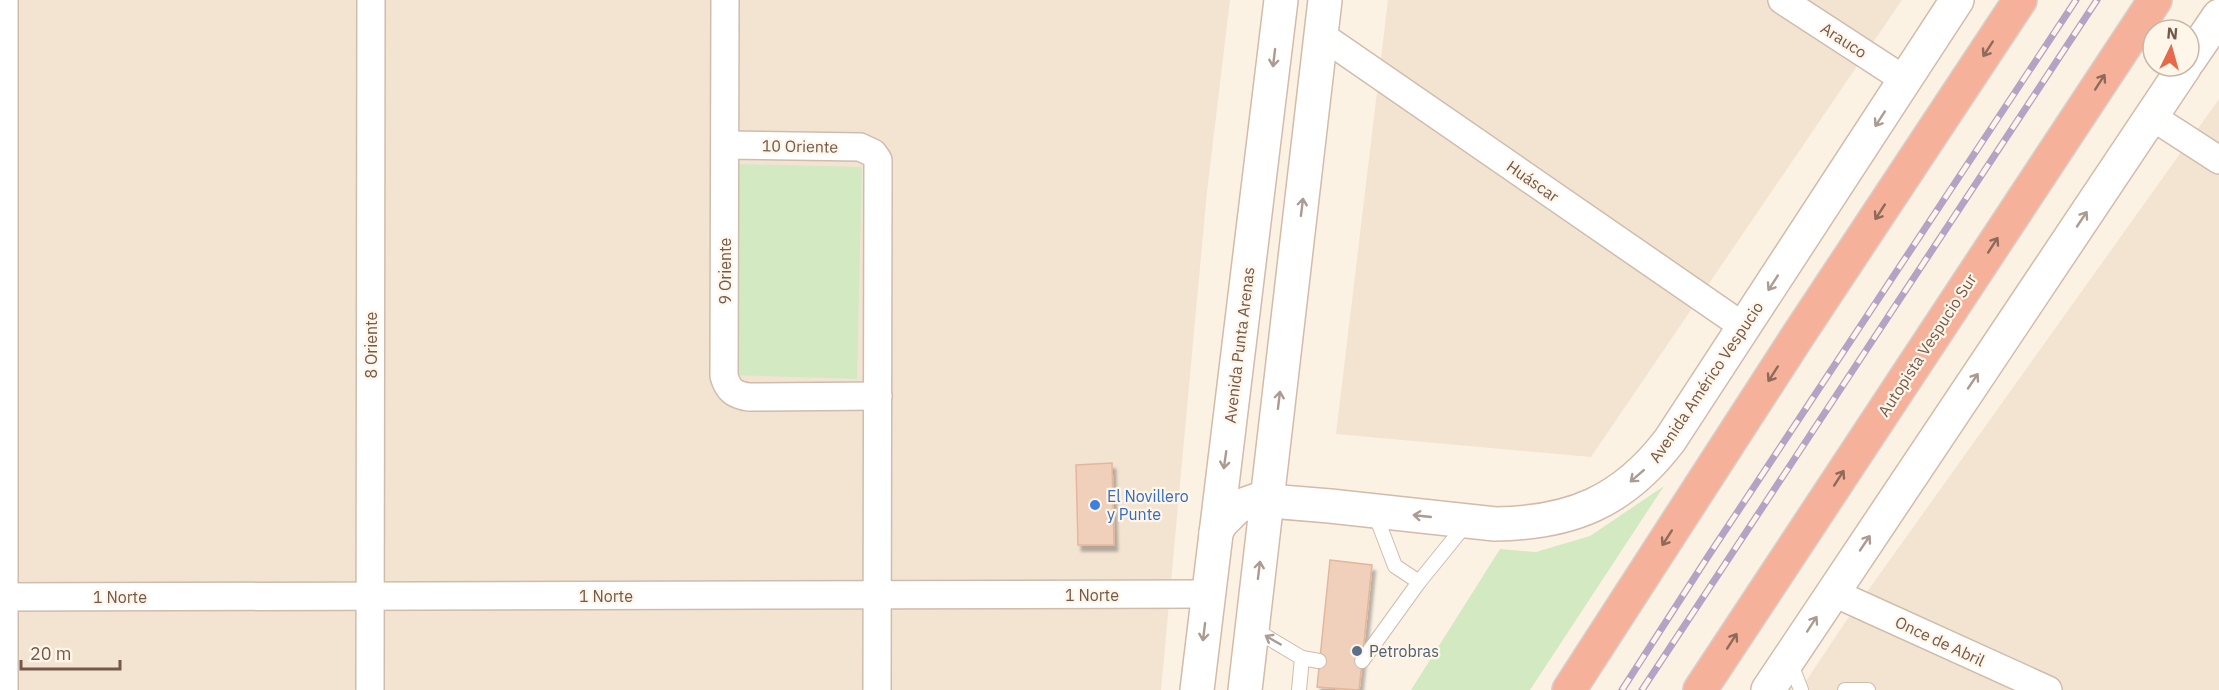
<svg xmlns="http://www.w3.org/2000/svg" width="2219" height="690" font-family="'IBM Plex Sans',sans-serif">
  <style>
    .residential { fill: #f3e4d2 }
    .green { fill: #d3e9c2 }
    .building { fill: #f1d0bb; stroke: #e4b69c; stroke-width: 1.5; filter: url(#shadow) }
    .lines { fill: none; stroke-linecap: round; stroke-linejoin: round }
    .lane-casing { stroke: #cfbcad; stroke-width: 16 }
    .street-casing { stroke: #cfbcad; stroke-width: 30 }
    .secondary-casing { stroke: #d2bbaa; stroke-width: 36 }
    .highway-casing { stroke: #d8d0cc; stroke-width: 36 }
    .lane { stroke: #fff; stroke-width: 14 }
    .street { stroke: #fff; stroke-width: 27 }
    .secondary { stroke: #fff; stroke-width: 33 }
    .highway { stroke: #f6b19b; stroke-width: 33 }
    .rail-casing { stroke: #b5a2c5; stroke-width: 7 }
    .rail { stroke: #fff6ea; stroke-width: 4.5; stroke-dasharray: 14; stroke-linecap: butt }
    .oneway { stroke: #8e6a5a }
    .oneway2 { stroke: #ac9b92 }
    .shop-dot { fill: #3f7fe0; stroke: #fff6ea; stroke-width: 2 }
    .service-dot { fill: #5c6f8a; stroke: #fff6ea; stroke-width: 2 }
    .labels { text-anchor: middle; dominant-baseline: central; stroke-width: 4.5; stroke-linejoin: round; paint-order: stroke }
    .street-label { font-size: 16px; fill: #74584a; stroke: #fff6ea }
    .shop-label { font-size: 16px; fill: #366cbe; stroke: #fff6ea; text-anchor: start }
    .service-label { font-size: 16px; fill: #4e5e75; stroke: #fff6ea; text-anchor: start }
  </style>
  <defs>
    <filter id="shadow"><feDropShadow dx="3.5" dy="6" stdDeviation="1.5" flood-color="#0004"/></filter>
  </defs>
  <rect width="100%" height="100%" fill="#fcf2e4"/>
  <g class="residential">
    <polygon points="0,0 1230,0 1207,192 1161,690 0,690"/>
    <polygon points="1388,0 1902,0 1591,457 1336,434"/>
    <polygon points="2219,99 2219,690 1800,690 1844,624"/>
  </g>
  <g class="green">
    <polygon points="737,164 862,167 857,379 732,375"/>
    <polygon points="1664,486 1530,690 1411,690 1500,549 1536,552 1590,536"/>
  </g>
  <g class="building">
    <polygon points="1112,463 1114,545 1078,545 1076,465"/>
    <polygon points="1330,560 1372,565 1359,690 1317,687"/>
  </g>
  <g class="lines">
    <g class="lane-casing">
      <g id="lane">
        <polyline points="1374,511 1395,566 1419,582"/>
        <polyline points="1252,628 1302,658 1299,690"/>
        <polyline points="1302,658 1319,661"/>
        <polyline points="1362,661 1419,582 1466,524"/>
        <polyline points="1790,661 1801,690"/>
        <polyline points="1845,690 1868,690"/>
      </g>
    </g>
    <g class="street-casing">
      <g id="street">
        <path d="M725,0l-1,376c4,14 10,19 25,21l129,-1"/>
        <polyline points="1782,0 1905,80"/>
        <polyline points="1321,35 1744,327"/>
        <polyline points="2151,116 2219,160"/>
        <polyline points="725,145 860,147 873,153 878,160 877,690"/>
        <polyline points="1832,592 2048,690"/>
        <polyline points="4,597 1209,594"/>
        <polyline points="4,690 4,0"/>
        <polyline points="370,690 371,0"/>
      </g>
    </g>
    <g class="secondary-casing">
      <g id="secondary">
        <polyline points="2189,60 2219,16"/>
        <path d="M1216,532l5,-9 16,-16 20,-7 73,6 165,18c76,-1 128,-22 175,-84l287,-440"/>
        <polyline points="1197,690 1281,0"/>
        <polyline points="1245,690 1325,0"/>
        <polyline points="1768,690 2185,66"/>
      </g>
    </g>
    <g class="highway-casing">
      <g id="highway">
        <polyline points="1569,690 1799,334 2020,0"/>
        <polyline points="1700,690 2155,0"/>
      </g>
    </g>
    <use href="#lane" class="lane"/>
    <use href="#street" class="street"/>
    <use href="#secondary" class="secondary"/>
    <use href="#highway" class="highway"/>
    <g class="rail-casing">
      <g id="rail">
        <polyline points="1622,690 1707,558 2076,0"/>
        <polyline points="1642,690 2097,0"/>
      </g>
    </g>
    <use href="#rail" class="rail"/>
  </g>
  <defs><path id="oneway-shaft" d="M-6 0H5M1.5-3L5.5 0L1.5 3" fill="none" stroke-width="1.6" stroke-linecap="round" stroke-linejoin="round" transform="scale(1.5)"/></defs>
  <g class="oneway">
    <use href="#oneway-shaft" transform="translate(1988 49) rotate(123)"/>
    <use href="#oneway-shaft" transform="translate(2100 82) rotate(-57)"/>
    <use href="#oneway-shaft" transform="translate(1880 212) rotate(123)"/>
    <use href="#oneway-shaft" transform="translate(1993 245) rotate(-57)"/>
    <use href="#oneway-shaft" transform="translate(1773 374) rotate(123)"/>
    <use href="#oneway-shaft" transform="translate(1839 478) rotate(-57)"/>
    <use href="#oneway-shaft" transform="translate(1667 538) rotate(123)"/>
    <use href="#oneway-shaft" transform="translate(1732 641) rotate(-57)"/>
  </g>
  <g class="oneway2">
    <use href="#oneway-shaft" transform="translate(1274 58) rotate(97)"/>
    <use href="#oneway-shaft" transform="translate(1880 119) rotate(123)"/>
    <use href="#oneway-shaft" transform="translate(1302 207) rotate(-83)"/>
    <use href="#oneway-shaft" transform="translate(2082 219) rotate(-56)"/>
    <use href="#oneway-shaft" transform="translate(1773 283) rotate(123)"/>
    <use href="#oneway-shaft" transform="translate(1973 381) rotate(-56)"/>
    <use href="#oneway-shaft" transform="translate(1279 400) rotate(-83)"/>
    <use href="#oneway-shaft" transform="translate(1225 460) rotate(98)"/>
    <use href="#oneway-shaft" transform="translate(1637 476) rotate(139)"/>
    <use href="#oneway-shaft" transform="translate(1422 516) rotate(-174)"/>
    <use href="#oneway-shaft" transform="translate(1865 543) rotate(-56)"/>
    <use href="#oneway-shaft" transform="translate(1259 570) rotate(-83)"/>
    <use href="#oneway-shaft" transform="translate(1812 624) rotate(-57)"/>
    <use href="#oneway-shaft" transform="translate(1204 632) rotate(97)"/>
    <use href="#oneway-shaft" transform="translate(1273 640) rotate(-150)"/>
  </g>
  <circle class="shop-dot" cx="1095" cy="505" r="6"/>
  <circle class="service-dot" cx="1357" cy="651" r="6"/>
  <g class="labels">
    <g class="street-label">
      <text transform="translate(1844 40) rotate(33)">Arauco</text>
      <text transform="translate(800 146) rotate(1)">10 Oriente</text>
      <text transform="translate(1533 181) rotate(35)">Huáscar</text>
      <text transform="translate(725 271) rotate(-90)">9 Oriente</text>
      <text transform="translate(371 345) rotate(-90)">8 Oriente</text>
      <text transform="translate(1239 345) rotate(-83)">Avenida Punta Arenas</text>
      <text transform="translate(1927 345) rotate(-57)">Autopista Vespucio Sur</text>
      <text transform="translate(1706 382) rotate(-56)">Avenida Américo Vespucio</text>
      <text x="1092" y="595">1 Norte</text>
      <text x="606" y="596">1 Norte</text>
      <text x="120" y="597">1 Norte</text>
      <text transform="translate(1940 641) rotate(25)">Once de Abril</text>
    </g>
    <g class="shop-label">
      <text x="1107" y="496">El Novillero<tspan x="1107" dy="18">y Punte</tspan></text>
    </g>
    <g class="service-label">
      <text x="1369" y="651">Petrobras</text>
    </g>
  </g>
  <g transform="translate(2171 48) rotate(5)"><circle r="28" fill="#fff6ea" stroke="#c7b7aa" stroke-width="1.5"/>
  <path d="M0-4.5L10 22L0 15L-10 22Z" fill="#e56a4a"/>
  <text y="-9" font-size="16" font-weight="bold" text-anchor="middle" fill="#74584a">N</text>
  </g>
  <path d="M21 660v9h99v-9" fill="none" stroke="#74584a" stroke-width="3"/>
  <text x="30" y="660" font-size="18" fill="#74584a" stroke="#fff6ea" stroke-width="4.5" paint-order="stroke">20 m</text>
</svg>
